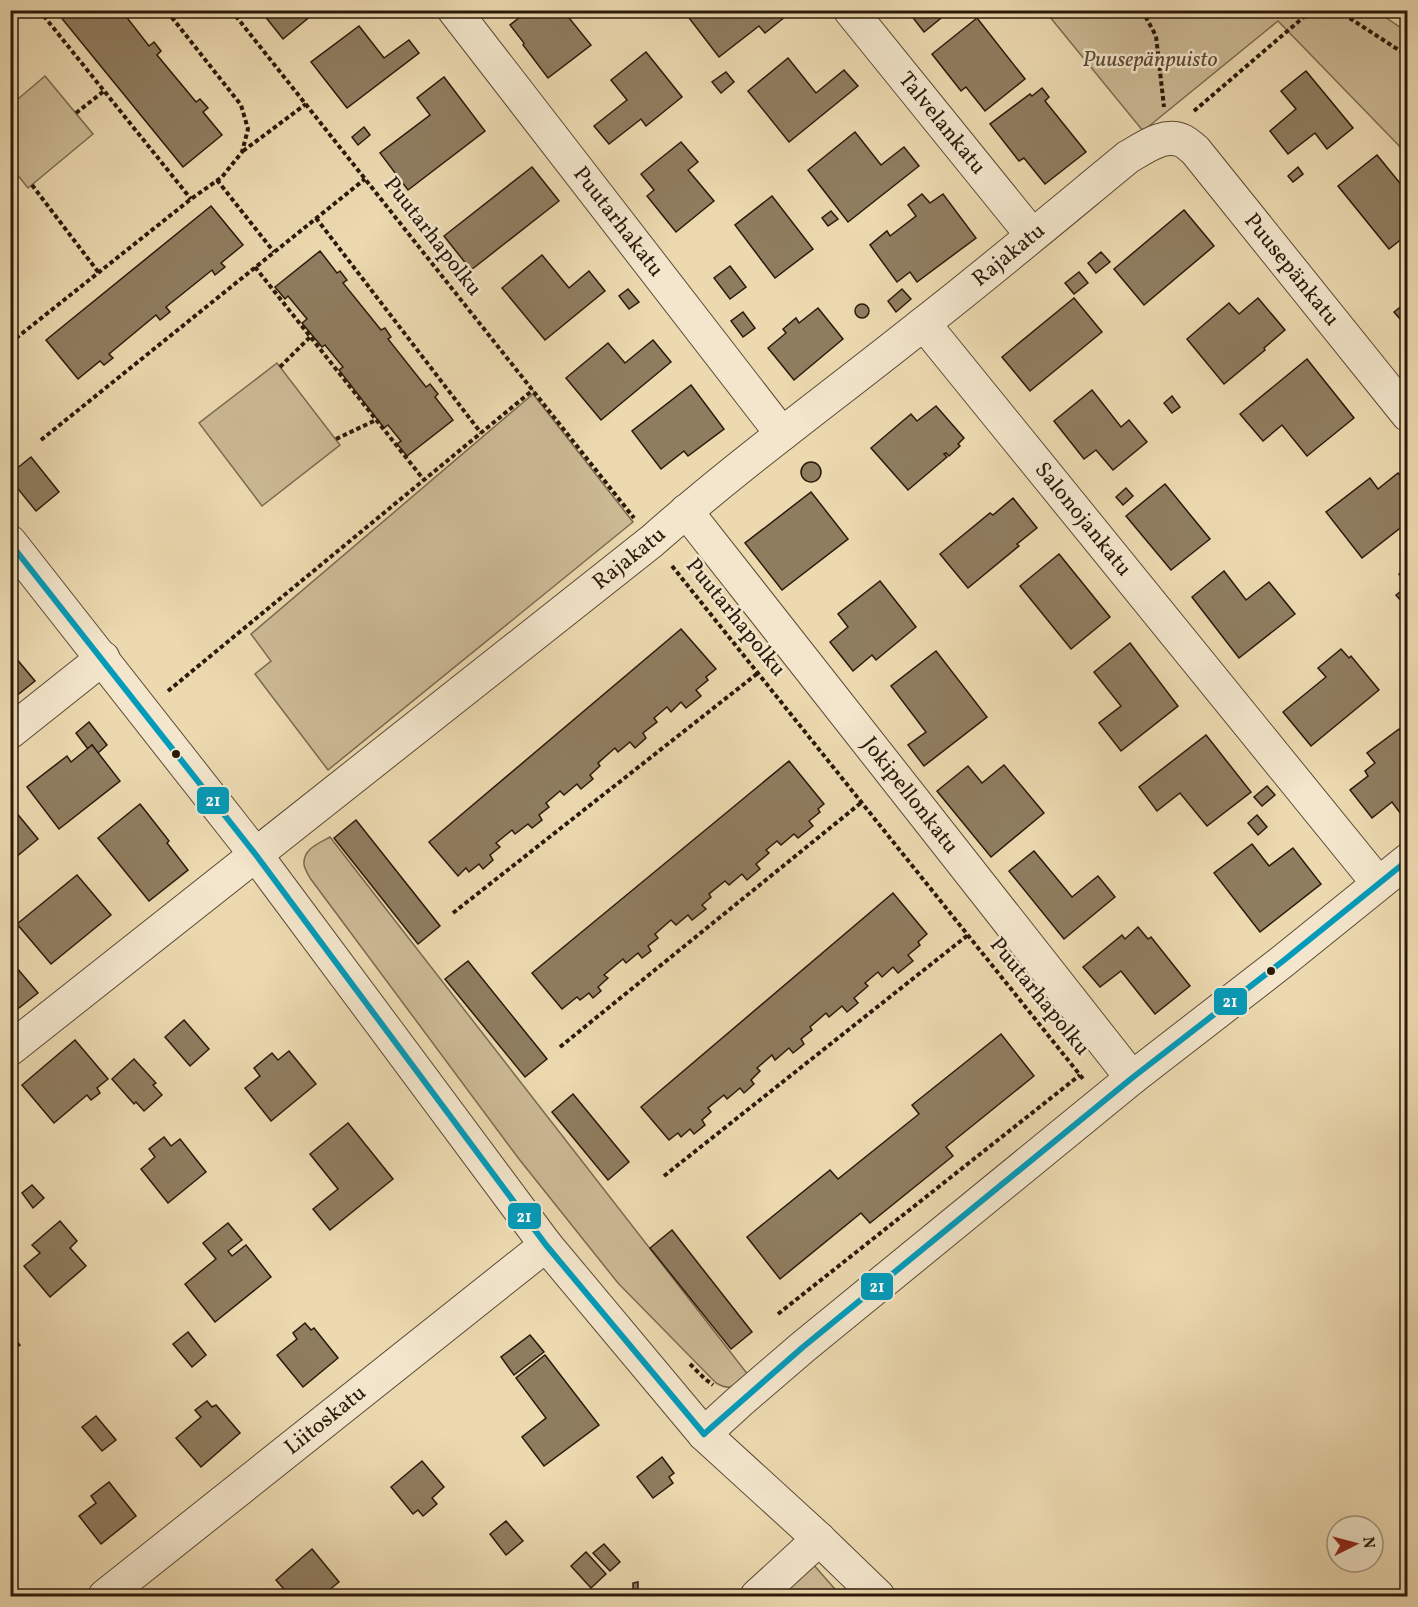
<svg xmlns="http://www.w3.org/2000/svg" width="1418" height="1607" font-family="Vollkorn,serif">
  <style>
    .green { fill: #cbb994; stroke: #7a6a4f; stroke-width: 1.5 }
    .building { fill: #8f7d60; stroke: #2a1a0a; stroke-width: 1.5 }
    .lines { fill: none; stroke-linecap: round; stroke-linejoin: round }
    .minor-casing { stroke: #5a4a34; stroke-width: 35 }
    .path { stroke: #2a1a0a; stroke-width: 4; stroke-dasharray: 4.5 3; stroke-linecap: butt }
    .minor { stroke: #f3e6cc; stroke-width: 33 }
    .bus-1-casing { stroke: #f3e6cc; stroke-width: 10 }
    .bus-1 { stroke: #049bba; stroke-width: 6 }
    .bus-dot { fill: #2a1a0a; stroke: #f3e6cc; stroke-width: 2 }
    .labels { text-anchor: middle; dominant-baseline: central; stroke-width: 5; stroke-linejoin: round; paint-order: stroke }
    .park-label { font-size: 22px; font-style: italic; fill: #5a4a33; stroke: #f3e6cc }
    .street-label { font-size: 22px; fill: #2a1a0a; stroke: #f3e6cc }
    .line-badge { stroke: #f3e6cc; stroke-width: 2 }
    .badge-label { font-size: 16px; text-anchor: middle; font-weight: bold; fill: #fff }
  </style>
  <rect width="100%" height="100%" fill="#ecd9b0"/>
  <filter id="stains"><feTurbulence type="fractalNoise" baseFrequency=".00333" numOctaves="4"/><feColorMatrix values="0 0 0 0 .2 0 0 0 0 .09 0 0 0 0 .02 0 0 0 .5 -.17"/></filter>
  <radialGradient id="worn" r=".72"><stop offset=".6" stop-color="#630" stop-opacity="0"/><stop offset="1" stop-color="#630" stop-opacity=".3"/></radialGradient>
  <g class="green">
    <polygon points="1045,11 1376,11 1407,32 1407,154 1278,21 1143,131"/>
    <polygon points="45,76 93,134 28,188 11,167 11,105"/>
    <polygon points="277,363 340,445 262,506 199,423"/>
    <polygon points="533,394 633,522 328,770 255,674 271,661 251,634"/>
    <path d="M330,837l419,539c-13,9 -18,16 -33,7l-98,-100 -99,-124 -209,-281c-2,-4 -6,-10 -6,-14 -1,-15 15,-21 26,-27z"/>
    <polygon points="813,1564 841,1596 777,1596"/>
  </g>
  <g class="building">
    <polygon points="55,10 121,10 149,46 154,42 161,51 157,55 196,102 200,99 208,108 203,112 222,135 183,167"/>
    <polygon points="260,10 318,10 283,39"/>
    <polygon points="529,10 560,10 563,14 565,13 591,45 548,78 523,45 524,43 510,25"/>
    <polygon points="689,10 789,10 791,12 765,33 759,26 719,57 686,14"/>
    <polygon points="907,10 951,10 924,32"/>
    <polygon points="977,18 1025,79 985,111 966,87 961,91 932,54"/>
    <polygon points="359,26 384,58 409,40 419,53 347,108 311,62"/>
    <polygon points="646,52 682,97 646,126 641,119 609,144 594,126 627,100 611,80"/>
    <polygon points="788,58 816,93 844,70 858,86 789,142 748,91"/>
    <polygon points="1306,71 1353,128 1327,149 1315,133 1288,154 1270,131 1296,109 1281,91"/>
    <polygon points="726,72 734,82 721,93 712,82"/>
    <polygon points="444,77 485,131 408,190 380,153 430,115 417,98"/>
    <polygon points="1042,88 1049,97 1045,101 1086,152 1045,184 1024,158 1019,161 990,124 1030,94 1032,96"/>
    <polygon points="364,127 370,135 358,145 352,137"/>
    <polygon points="855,132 881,165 904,147 919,166 848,222 808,170"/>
    <polygon points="681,142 698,162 688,170 714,201 676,232 647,196 654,190 641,174"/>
    <polygon points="1377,155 1408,193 1408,234 1389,249 1338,186"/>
    <polygon points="532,167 559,201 471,270 444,236"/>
    <polygon points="1298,167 1303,174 1293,182 1288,176"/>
    <polygon points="922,194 930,203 943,194 976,238 917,282 910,272 897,282 870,245 887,231 890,236 916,216 908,205"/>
    <polygon points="772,196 813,249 775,278 735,225"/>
    <polygon points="211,206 243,245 221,263 225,267 215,275 212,270 166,307 170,312 160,320 156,315 109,354 113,358 104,365 100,361 78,379 46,340"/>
    <polygon points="1184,210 1214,246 1144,305 1114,269"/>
    <polygon points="831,211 838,219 828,226 822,218"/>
    <polygon points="320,251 337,273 340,271 347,280 343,283 381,330 385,328 391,337 388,339 426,387 430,384 438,394 435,397 453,420 407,456 397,444 401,441 388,425 384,428 339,370 343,367 325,345 322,347 302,323 307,319 288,296 285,299 275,287"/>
    <polygon points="1101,252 1110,262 1096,273 1088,263"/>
    <polygon points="542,255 569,288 589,271 605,291 545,340 502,288"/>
    <polygon points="730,266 746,287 730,299 714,278"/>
    <polygon points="1079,272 1088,283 1074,294 1065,283"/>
    <polygon points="628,289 639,302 629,309 619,296"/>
    <polygon points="902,289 911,299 896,312 888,301"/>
    <polygon points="1074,298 1102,332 1030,391 1002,357"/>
    <polygon points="1258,298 1285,330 1264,348 1265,350 1224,384 1187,339 1229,303 1239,314"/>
    <polygon points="1408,301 1408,328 1394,312"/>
    <circle cx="862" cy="311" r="7"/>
    <polygon points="818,308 843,339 794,380 768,348 786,333 783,329 796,318 799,323"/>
    <polygon points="743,312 755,328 743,337 731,321"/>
    <polygon points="653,340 671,362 601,420 566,378 608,343 625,363"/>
    <polygon points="1307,359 1354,418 1307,456 1282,425 1263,441 1240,414"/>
    <polygon points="691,385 724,429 688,456 684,451 661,469 632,431"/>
    <polygon points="1092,390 1121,427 1129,420 1147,442 1113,470 1096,450 1084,459 1054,421"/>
    <polygon points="1172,396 1180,407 1172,413 1164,403"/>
    <polygon points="936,406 964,438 958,444 960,446 949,456 946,453 944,454 947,457 908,490 871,448 911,414 917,421"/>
    <polygon points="31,457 59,492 36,511 10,479 10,474"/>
    <circle cx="811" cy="472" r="10"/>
    <polygon points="1398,473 1408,485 1408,520 1403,523 1404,525 1362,558 1326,512 1370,478 1378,489"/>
    <polygon points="1165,484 1210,539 1171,570 1126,516"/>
    <polygon points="1126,488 1133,496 1123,505 1116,497"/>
    <polygon points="811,492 848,539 782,590 745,543"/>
    <polygon points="1013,498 1037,528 1017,544 1019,546 968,588 940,554 990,513 993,515"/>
    <polygon points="1059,554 1110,617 1071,649 1020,586"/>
    <polygon points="1408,567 1408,584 1399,574"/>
    <polygon points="1224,571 1246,600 1269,582 1295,614 1239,658 1192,597"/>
    <polygon points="880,581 916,627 876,660 872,655 853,671 830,642 848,627 838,614"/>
    <polygon points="1408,586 1408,609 1396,595"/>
    <polygon points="681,629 716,669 706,677 708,680 696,690 701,696 686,708 681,702 671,712 667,707 654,718 657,722 643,733 646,738 635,748 630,742 618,752 615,748 598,763 600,766 590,775 593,779 581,789 577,784 564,795 560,791 546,803 549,807 539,815 542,820 532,828 528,824 515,834 512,830 496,843 500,847 490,855 493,860 483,869 479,864 469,872 466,868 458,876 429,842"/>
    <polygon points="1130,643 1178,706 1121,751 1099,723 1121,706 1094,672"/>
    <polygon points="1341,649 1349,658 1351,656 1379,690 1311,746 1283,712 1326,677 1318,668"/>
    <polygon points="10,651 35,681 10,701"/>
    <polygon points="936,651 987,717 924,766 908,745 926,732 891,686"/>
    <polygon points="89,722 107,745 98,753 92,745 88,749 76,733"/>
    <polygon points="1399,729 1405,738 1408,736 1408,809 1401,814 1392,802 1372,818 1350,790 1368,776 1365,771 1375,763 1367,753"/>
    <polygon points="1206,735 1251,792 1207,826 1180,793 1157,811 1139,787"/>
    <polygon points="92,745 120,781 59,829 27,787 67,756 71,762"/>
    <polygon points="789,761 824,804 818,809 820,812 809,821 813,826 798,838 794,834 781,845 777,841 766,850 769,853 756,864 760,869 747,880 742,874 729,885 725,881 709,894 711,897 702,905 706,909 692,920 688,915 676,925 671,920 655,934 658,938 648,946 651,951 642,958 638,953 626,963 623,959 604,975 608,978 598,987 601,991 593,998 589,993 580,1000 577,997 562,1009 532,973"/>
    <polygon points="1004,765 1044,813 991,857 937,791 968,766 982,783"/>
    <polygon points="1267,786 1275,795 1262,806 1254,797"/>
    <polygon points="140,804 169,841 167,843 188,870 149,901 98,838"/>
    <polygon points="10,805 38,839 10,862"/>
    <polygon points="1257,815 1267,827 1258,835 1248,823"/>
    <polygon points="356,820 440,926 418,944 334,838"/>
    <polygon points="1252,844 1269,866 1293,848 1321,884 1260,932 1214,873"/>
    <polygon points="1034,851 1072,897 1098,876 1115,897 1064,939 1009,871"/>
    <polygon points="77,875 111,915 51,964 17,924"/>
    <polygon points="893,893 927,934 918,942 920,945 908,955 913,961 898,973 893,967 882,977 878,972 865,983 868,986 854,998 858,1003 847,1012 842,1006 829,1017 826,1013 810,1027 812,1030 801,1039 804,1044 793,1053 789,1048 775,1060 772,1055 757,1068 760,1071 751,1080 754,1084 744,1093 740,1088 727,1099 724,1095 708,1108 711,1112 702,1120 705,1125 694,1134 690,1129 681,1137 678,1133 669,1140 641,1107"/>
    <polygon points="1138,927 1148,939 1151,937 1190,986 1155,1014 1121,971 1100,987 1083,967 1122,935 1125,939"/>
    <polygon points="10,960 38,993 10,1015"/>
    <polygon points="468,961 547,1059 525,1077 445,979"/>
    <polygon points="184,1020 209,1049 190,1066 165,1037"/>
    <polygon points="1001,1034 1034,1076 946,1147 953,1156 870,1223 861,1213 780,1279 747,1237 830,1170 838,1179 919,1114 912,1105"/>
    <polygon points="75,1040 108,1079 97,1088 100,1093 91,1100 87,1095 54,1123 22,1085"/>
    <polygon points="289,1051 316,1084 271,1121 245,1088 260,1076 254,1068 272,1053 278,1060"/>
    <polygon points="134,1059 156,1083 153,1085 162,1095 144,1111 136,1102 134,1104 112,1079"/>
    <polygon points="573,1094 629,1162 608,1180 552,1112"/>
    <polygon points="348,1123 393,1179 330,1230 313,1209 338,1189 310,1154"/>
    <polygon points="164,1137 171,1146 180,1139 206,1172 168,1203 141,1169 155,1157 149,1149"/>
    <polygon points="32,1185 44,1198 33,1208 22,1193"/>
    <polygon points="60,1221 77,1241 70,1248 86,1266 50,1297 24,1266 40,1253 32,1245"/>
    <polygon points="228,1223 242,1240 228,1251 232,1256 246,1245 271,1277 215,1322 185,1284 216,1259 203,1243"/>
    <polygon points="672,1230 752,1332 731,1349 650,1248"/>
    <polygon points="305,1323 311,1330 314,1328 338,1358 303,1387 277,1355 297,1339 293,1333"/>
    <polygon points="188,1332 206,1355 192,1367 173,1344"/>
    <polygon points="10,1333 20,1345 10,1352"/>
    <polygon points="530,1335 544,1352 514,1375 501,1357"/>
    <polygon points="545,1355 599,1425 544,1466 522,1437 546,1418 516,1378"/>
    <polygon points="207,1401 212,1407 216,1405 240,1433 201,1467 176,1438 201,1417 195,1410"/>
    <polygon points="96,1416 116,1440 102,1451 82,1427"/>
    <polygon points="662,1457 674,1473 669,1477 673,1483 653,1498 637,1477"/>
    <polygon points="422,1461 444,1487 432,1498 437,1504 423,1516 418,1510 413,1514 391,1487"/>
    <polygon points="109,1482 136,1516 101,1544 79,1516 96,1503 91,1496"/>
    <polygon points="506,1521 523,1541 506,1555 490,1534"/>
    <polygon points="604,1544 620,1562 610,1571 593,1553"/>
    <polygon points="312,1549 339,1582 328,1591 332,1596 290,1596 276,1580"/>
    <polygon points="586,1552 606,1574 591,1588 571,1566"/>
    <polygon points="10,1581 17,1590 10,1595"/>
    <polygon points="638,1582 638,1589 633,1589 633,1583"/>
  </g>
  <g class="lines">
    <g class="minor-casing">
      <g id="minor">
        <path id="s1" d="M454,10l328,424"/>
        <path id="s2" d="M850,10l182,225"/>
        <path id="s3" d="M924,324l454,559"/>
        <path id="s4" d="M686,511l446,567"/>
        <polyline points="10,542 256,855 546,1245 704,1434 819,1539 878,1596"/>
        <polyline points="10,732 103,658"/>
        <path id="s5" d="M10,1049l642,-508c87,-77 181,-145 271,-217 69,-54 137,-111 205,-167 16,-9 36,-25 55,-16 4,2 8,6 12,9l213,265"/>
        <polyline points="704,1434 739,1402 803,1347 1132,1078 1283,961 1408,860"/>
        <path id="s6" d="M105,1596l441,-351"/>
        <polyline points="757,1596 819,1539"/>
      </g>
    </g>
    <g class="path">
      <polyline points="39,10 191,199"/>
      <polyline points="231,10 634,518"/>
      <polyline points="1142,10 1156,36 1164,107"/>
      <polyline points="1337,10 1408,56"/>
      <polyline points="1194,111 1312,10"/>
      <polyline points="76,113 104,91"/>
      <polyline points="243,151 306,104"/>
      <polyline points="217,180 274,252"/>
      <polyline points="32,185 99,273"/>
      <polyline points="316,218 481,433"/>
      <polyline points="255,267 424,480"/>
      <polyline points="10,343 191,199 222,177 242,152 248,129 241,105 166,10"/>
      <polyline points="280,367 310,337"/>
      <polyline points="336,439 376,420"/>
      <polyline points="41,440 365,179"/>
      <polyline points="672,566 1084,1080"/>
      <polyline points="168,691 533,390"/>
      <polyline points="453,913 758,673"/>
      <polyline points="560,1047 862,802"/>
      <polyline points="664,1176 968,935"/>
      <polyline points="778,1314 1080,1075"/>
      <polyline points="690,1364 705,1379 713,1385"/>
    </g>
    <use href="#minor" class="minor"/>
    <g class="bus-1-casing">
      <g id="bus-1">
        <polyline points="10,543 256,855 546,1245 704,1434"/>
        <polyline points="704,1434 803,1347 1132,1078 1283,961 1408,860"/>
      </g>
    </g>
    <use href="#bus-1" class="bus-1"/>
  </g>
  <g class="bus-dot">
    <circle cx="176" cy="754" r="5"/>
    <circle cx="1271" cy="971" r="5"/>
  </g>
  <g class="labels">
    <g class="park-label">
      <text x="1150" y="60">Puusepänpuisto</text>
    </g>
    <g class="street-label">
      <text stroke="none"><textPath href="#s2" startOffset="146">Talvelankatu</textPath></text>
      <text stroke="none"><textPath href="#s1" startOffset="268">Puutarhakatu</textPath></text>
      <text transform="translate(432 237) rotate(52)">Puutarhapolku</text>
      <text stroke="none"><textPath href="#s5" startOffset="1276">Rajakatu</textPath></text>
      <text stroke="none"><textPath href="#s5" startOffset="1659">Puusepänkatu</textPath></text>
      <text stroke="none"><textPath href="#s3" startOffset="252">Salonojankatu</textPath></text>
      <text stroke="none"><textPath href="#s5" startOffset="790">Rajakatu</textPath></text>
      <text transform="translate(735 618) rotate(51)">Puutarhapolku</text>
      <text stroke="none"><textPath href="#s4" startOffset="362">Jokipellonkatu</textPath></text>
      <text transform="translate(1039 997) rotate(51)">Puutarhapolku</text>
      <text stroke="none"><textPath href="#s6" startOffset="282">Liitoskatu</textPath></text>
    </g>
  </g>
  <g class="line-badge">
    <rect x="196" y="786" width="34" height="29" rx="6" fill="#049bba"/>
    <rect x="1213" y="987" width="35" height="29" rx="6" fill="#049bba"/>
    <rect x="507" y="1202" width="35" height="28" rx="6" fill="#049bba"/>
    <rect x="860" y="1272" width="34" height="29" rx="6" fill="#049bba"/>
  </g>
  <g class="badge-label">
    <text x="213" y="806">21</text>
    <text x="1230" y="1007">21</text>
    <text x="524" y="1222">21</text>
    <text x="877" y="1292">21</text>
  </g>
  <rect width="1418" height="1607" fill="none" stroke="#ecd9b0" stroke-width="36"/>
  <rect x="12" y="12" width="1394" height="1583" fill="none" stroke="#2a1a0a" stroke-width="3"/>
  <rect x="18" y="18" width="1382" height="1571" fill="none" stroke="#2a1a0a" stroke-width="1.5"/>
  <g transform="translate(1355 1544) rotate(84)"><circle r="28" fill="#f3e6cc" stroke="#a3947e" stroke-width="1.5"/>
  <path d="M0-4.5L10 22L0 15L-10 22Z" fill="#8f2418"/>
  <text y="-9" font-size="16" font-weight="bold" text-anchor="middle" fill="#2a1a0a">N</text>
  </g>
  <rect width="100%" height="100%" filter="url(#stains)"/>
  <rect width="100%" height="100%" fill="url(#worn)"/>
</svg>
